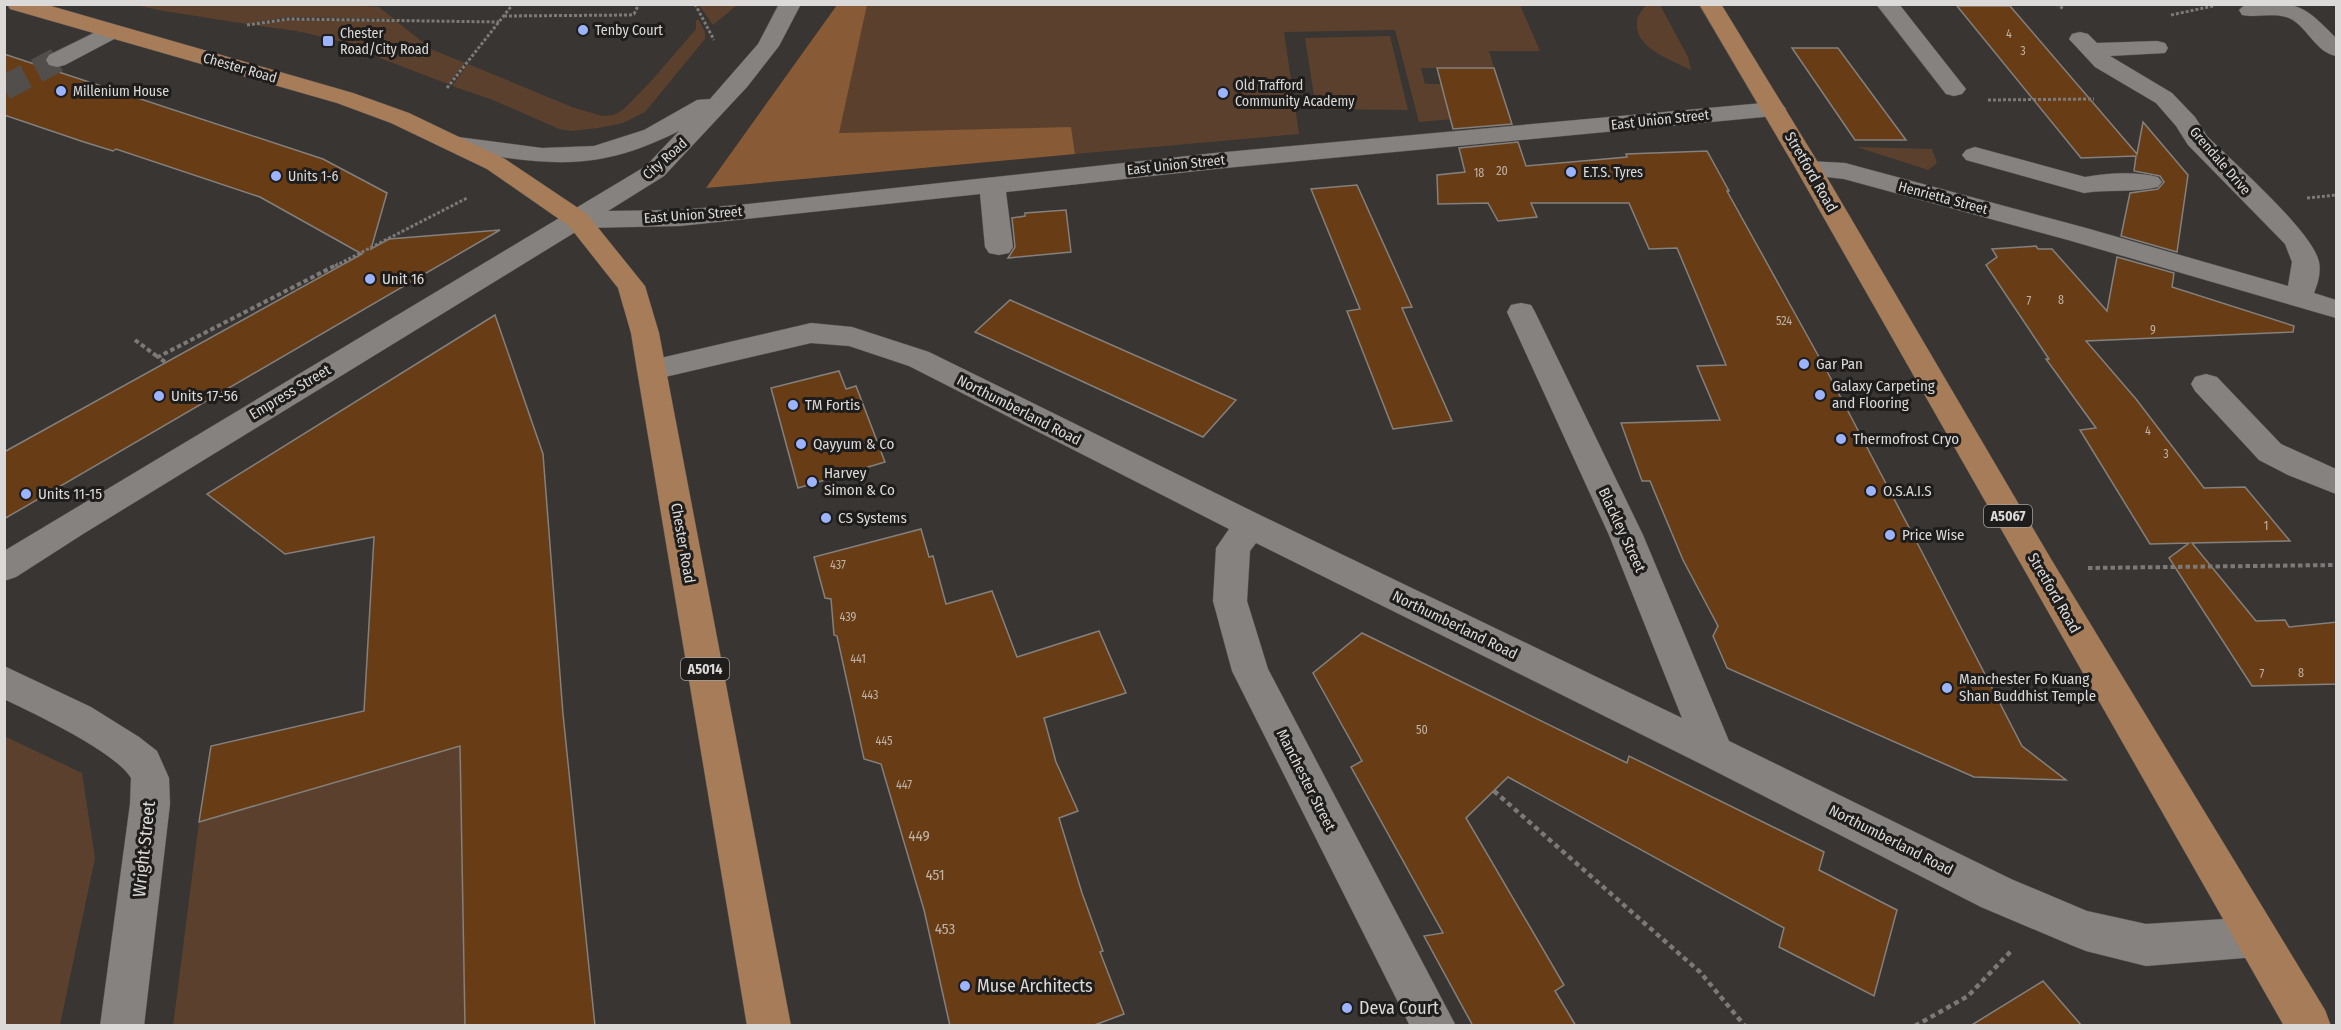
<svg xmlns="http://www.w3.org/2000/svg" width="2341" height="1030" font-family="'Fira Sans Condensed',sans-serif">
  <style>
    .green { fill: #5b412d }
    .forest { fill: #885b36 }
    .building { fill: #683d16; stroke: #83807d; stroke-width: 1.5 }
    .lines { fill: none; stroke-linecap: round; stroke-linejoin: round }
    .minor-tunnel { stroke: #514e4c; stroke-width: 25; stroke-dasharray: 25 12; stroke-linecap: butt }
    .minor-casing { stroke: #54514f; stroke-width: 1 }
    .major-casing { stroke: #54514f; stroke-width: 1 }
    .path-far2 { stroke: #7c7a78; stroke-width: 3; stroke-dasharray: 3 2; stroke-linecap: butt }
    .path-far1 { stroke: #7c7a78; stroke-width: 4; stroke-dasharray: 4.5 3; stroke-linecap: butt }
    .path { stroke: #7c7a78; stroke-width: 4.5; stroke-dasharray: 5 4; stroke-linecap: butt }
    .minor { fill: #868280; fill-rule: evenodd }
    .major { fill: #a77d59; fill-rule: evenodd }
    .poi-dot { fill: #9cb4fd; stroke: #1e1d1c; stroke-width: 2 }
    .labels { text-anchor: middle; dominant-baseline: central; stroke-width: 6; stroke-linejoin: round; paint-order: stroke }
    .number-label { font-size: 12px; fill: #bfb3a8 }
    .far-poi-label { font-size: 14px; fill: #dcdad8; stroke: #1e1d1c; text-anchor: start }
    .far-street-label { font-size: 14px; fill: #dcdad8; stroke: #1e1d1c }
    .shield { fill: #1e1d1c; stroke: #a3a1a0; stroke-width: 1.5 }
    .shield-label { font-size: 14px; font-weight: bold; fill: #dcdad8 }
    .street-label { font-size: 15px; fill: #dcdad8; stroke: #1e1d1c }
    .poi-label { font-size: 15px; fill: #dcdad8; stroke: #1e1d1c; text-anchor: start }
    .near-number-label { font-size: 15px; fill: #bfb3a8 }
    .near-street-label { font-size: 18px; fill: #dcdad8; stroke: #1e1d1c }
    .near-poi-label { font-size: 18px; fill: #dcdad8; stroke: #1e1d1c; text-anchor: start }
  </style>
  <rect width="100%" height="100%" fill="#383533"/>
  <g class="green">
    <path d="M1647,4l13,1 28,52 3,13c-19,-10 -58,-22 -54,-49 0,-5 6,-12 10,-17z"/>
    <polygon points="135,5 338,5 379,7 394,19 289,17 247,24 164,11"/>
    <polygon points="699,5 737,5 713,25"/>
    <polygon points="867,5 1520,5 1540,51 1489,51 1494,68 1421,68 1425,84 1441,84 1446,100 1504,100 1509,114 1419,122 1395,30 1284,32 1299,134 1075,154 1071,128 838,133"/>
    <polygon points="289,20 396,21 433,50 465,63 448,84 364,52 364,47 297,31 253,25"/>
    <polygon points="696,20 699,20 705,32 705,39 645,112 623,123 598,128 571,131 559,129 493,100 452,86 468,64 572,107 602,116 614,115 624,109 653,79 696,29"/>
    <polygon points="1390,36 1408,110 1316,109 1305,38"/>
    <polygon points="1857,147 1932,149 1937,163 1928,170"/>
    <polygon points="4,736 82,773 95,858 60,1025 5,1025"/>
    <polygon points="460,746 465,1025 173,1026 199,822"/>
  </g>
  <polygon class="forest" points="837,5 867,5 839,133 1071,127 1075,154 706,188"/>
  <g class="building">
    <polygon points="1957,6 2010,6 2137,154 2143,122 2188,175 2177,252 2121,236 2130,193 2158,189 2164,182 2160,176 2134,171 2136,156 2081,158"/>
    <polygon points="1792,48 1838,48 1906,140 1855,140"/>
    <polygon points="4,54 323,159 387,193 371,249 389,239 500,230 4,519 4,452 362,254 260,197 116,149 113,151 84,142 4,115"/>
    <polygon points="1437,68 1494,68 1512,124 1453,129"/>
    <polygon points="1518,142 1526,166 1627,157 1626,154 1707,151 1729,191 1727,191 1829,375 1924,556 2022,746 2066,780 1974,777 1727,668 1713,636 1718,626 1683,560 1650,481 1642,481 1621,423 1720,420 1697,366 1726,365 1677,248 1649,249 1629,203 1531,203 1537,217 1498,221 1488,203 1438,204 1437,175 1465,172 1459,148"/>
    <polygon points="1357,185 1412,307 1402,308 1452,421 1393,429 1347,311 1360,309 1311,189"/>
    <polygon points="1066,210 1071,252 1008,258 1015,247 1012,218 1025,216 1025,213"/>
    <polygon points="2036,246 2038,249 2052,249 2107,311 2117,257 2174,273 2172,287 2294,326 2293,332 2086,341 2136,399 2204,488 2245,487 2290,541 2192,543 2256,621 2285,620 2289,627 2337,622 2337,684 2252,686 2169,558 2189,543 2150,544 2080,430 2096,428 2046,359 2049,359 1986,265 1997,257 1992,249"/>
    <polygon points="1010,300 1236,400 1203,437 975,332"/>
    <polygon points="495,315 543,454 563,714 595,1026 465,1026 460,746 199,822 211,746 364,711 374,537 285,554 207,494"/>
    <polygon points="839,371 846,389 856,386 885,462 798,488 771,388"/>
    <polygon points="921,529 929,557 933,556 946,604 992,591 1017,657 1099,631 1126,693 1044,718 1056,762 1078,811 1059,818 1082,893 1103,951 1100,952 1124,1014 1092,1026 950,1026 924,910 881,764 864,759 837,636 834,635 831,599 825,598 814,557"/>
    <polygon points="1362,633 1627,763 1629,756 1824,852 1819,870 1897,910 1874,996 1779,947 1784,928 1508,777 1466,818 1564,985 1555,991 1576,1026 1473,1026 1424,936 1443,933 1351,767 1362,761 1313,673"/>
    <polygon points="2043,981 2082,1026 1970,1026"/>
  </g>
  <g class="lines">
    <polyline class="minor-tunnel" points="4,88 57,60"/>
    <g class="minor-casing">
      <g id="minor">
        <path d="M779,4h22l-22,42 -32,41 -83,89 -56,35 72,-1 68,-6 467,-51 559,-51 8,2 4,5 -4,5 -8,2 -559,53 -209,23 7,55 -4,6 -10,2 -10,-2 -4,-6 -5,-53 -300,32 -98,2 -499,306 -67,43 -12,4v-30l642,-385 33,-35c-86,43 -130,33 -221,20l-9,-2 -3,-5 3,-5 9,-2 84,11 52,-2 50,-16 53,-30 13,-1 48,-55z"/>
        <polygon points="1876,4 1899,4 1962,84 1966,89 1962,94 1954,96 1946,94"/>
        <path d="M2246,4c52,0 53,-4 90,34v18c-21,-4 -28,-29 -47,-38 -15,-6 -31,0 -47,-3l-3,-5z"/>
        <polygon points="110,25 118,27 121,32 118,37 65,65 57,67 49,65 46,60 49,55"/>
        <path d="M2080,32l8,2 9,9 60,-2 8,2 3,5 -3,5 -55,3 62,37 23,24 12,19c25,25 106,96 112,126 2,11 -1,21 -5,31l22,7v18l-268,-78 -224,-61 -44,-5 -4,-5 4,-5 9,-3 36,2 241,65 202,58 4,-24 -7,-18 -97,-99 -12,-19 -20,-23 -61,-36 -26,-28 3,-5z"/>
        <path d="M1975,147l110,30c23,-4 50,-6 73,0l4,5 -4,5c-24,6 -50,2 -74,6l-118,-33 -4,-5 4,-5z"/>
        <polygon points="1521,303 1531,305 1535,312 1643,535 1729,741 2011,879 2087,911 2146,924 2256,917 2271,923 2277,937 2271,951 2256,957 2146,966 2086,951 2071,945 1981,907 1701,764 1256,543 1250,551 1247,601 1268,669 1456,1026 1410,1026 1232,671 1213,601 1216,548 1229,529 909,366 849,346 811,343 652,380 641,377 637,370 641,363 652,360 811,323 852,327 929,352 1262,516 1682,718 1609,535 1507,312 1511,305"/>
        <polygon points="2206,374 2217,377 2281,444 2336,469 2336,494 2288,475 2259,460 2195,391 2191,384 2195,377"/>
        <path d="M4,666l87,41 48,30 18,14 12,27 1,26 -26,222h-44l30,-222 1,-26c-15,-26 -98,-65 -127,-79z"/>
      </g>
    </g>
    <g class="major-casing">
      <g id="major">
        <polygon points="7,4 44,4 353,93 409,113 505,159 587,214 645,286 659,333 791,1026 747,1026 637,370 631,333 618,288 569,226 487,169 391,123 337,103 10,9"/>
        <polygon points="1699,4 1721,4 1822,169 2051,559 2325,1010 2331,1026 2284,1026 1796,169"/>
      </g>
    </g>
    <g class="path-far2">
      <polyline points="695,4 714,40"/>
      <polyline points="2056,4 2064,9"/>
      <polyline points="2171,15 2213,6"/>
      <polyline points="504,16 630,15 634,14 639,4"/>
      <polyline points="247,25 289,19 499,22"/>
      <polyline points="447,88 513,4"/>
      <polyline points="1988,100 2094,99"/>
      <polyline points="2307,198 2336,195"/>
      <polyline points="335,266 467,198"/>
    </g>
    <g class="path-far1">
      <polyline points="135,340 158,357"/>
      <polyline points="165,362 158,357 338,264"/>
      <polyline points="2088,568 2336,565"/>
    </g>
    <g class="path">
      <polyline points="1494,791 1700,972 1745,1026"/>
      <polyline points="1915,1026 1968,996 2013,949"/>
    </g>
    <use href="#minor" class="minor"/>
    <use href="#major" class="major"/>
  </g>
  <g class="poi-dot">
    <circle cx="583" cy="30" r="6"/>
    <rect x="322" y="35" width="12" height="12" rx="3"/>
    <circle cx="61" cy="91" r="6"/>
    <circle cx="1223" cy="93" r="6"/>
    <circle cx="1571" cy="172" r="6"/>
    <circle cx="276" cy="176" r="6"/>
    <circle cx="370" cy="279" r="6"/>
    <circle cx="1804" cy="364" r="6"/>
    <circle cx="1820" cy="395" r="6"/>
    <circle cx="159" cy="396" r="6"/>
    <circle cx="793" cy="405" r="6"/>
    <circle cx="1841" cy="439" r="6"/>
    <circle cx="801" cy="444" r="6"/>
    <circle cx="812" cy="482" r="6"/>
    <circle cx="1871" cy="491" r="6"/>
    <circle cx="26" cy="494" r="6"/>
    <circle cx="826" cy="518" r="6"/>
    <circle cx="1890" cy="535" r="6"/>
    <circle cx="1947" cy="688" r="6"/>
    <circle cx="965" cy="986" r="6"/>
    <circle cx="1347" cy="1008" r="6"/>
  </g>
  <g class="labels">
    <g class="number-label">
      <text x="2009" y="34">4</text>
      <text x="2023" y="51">3</text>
      <text x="1502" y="171">20</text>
      <text x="1479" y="173">18</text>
      <text x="2061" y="300">8</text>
      <text x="2029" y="301">7</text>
      <text x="1784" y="321">524</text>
      <text x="2153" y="330">9</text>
      <text x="2148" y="431">4</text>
      <text x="2166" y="454">3</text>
      <text x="2266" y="526">1</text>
      <text x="838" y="565">437</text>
      <text x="848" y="617">439</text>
      <text x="858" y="659">441</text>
      <text x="2301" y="673">8</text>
      <text x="2262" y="674">7</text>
      <text x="870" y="695">443</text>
      <text x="1422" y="730">50</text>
      <text x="884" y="741">445</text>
      <text x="904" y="785">447</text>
    </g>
    <g class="far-poi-label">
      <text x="595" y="30">Tenby Court</text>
      <text x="340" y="33">Chester<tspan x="340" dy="16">Road/City Road</tspan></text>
      <text x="1235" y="85">Old Trafford<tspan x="1235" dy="16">Community Academy</tspan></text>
      <text x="73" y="91">Millenium House</text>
      <text x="1583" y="172">E.T.S. Tyres</text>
      <text x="288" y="176">Units 1-6</text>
    </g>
    <g class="far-street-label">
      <text transform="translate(240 68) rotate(16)">Chester Road</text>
      <text transform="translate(1660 120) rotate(-6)">East Union Street</text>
      <text transform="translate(665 159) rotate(-42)">City Road</text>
      <text transform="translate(2220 161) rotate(49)">Grendale Drive</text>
      <text transform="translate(1176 165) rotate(-6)">East Union Street</text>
      <text transform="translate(1943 198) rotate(15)">Henrietta Street</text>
      <text transform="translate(693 215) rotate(-4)">East Union Street</text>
    </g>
    <g class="shield">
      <rect x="1984" y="505" width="48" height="22" rx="4.5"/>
      <rect x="681" y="658" width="48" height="22" rx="4.5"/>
    </g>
    <g class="shield-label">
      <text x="2008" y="516">A5067</text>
      <text x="705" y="669">A5014</text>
    </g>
    <g class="street-label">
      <text transform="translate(1811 172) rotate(60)">Stretford Road</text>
      <text transform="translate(290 392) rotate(-31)">Empress Street</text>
      <text transform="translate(1019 410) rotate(27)">Northumberland Road</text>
      <text transform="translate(1622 530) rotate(65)">Blackley Street</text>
      <text transform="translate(683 543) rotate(80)">Chester Road</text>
      <text transform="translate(2054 593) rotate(60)">Stretford Road</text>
      <text transform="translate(1455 625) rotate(26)">Northumberland Road</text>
      <text transform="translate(1306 780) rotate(63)">Manchester Street</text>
      <text transform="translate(1891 840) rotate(27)">Northumberland Road</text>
    </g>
    <g class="poi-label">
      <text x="382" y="279">Unit 16</text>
      <text x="1816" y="364">Gar Pan</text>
      <text x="1832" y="386">Galaxy Carpeting<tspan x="1832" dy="17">and Flooring</tspan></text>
      <text x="171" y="396">Units 17-56</text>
      <text x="805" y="405">TM Fortis</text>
      <text x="1853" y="439">Thermofrost Cryo</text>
      <text x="813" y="444">Qayyum &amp; Co</text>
      <text x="824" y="473">Harvey<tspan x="824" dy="17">Simon &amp; Co</tspan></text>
      <text x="1883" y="491">O.S.A.I.S</text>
      <text x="38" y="494">Units 11-15</text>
      <text x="838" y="518">CS Systems</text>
      <text x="1902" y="535">Price Wise</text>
      <text x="1959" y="679">Manchester Fo Kuang<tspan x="1959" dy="17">Shan Buddhist Temple</tspan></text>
    </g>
    <g class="near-number-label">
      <text x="919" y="836">449</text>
      <text x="935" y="875">451</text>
      <text x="945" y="929">453</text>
    </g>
    <g class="near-street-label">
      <text transform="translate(144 849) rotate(-84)">Wright Street</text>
    </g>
    <g class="near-poi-label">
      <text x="977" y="986">Muse Architects</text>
      <text x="1359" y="1008">Deva Court</text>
    </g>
  </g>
  <rect width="2341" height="1030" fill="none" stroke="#dcdad8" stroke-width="12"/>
</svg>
